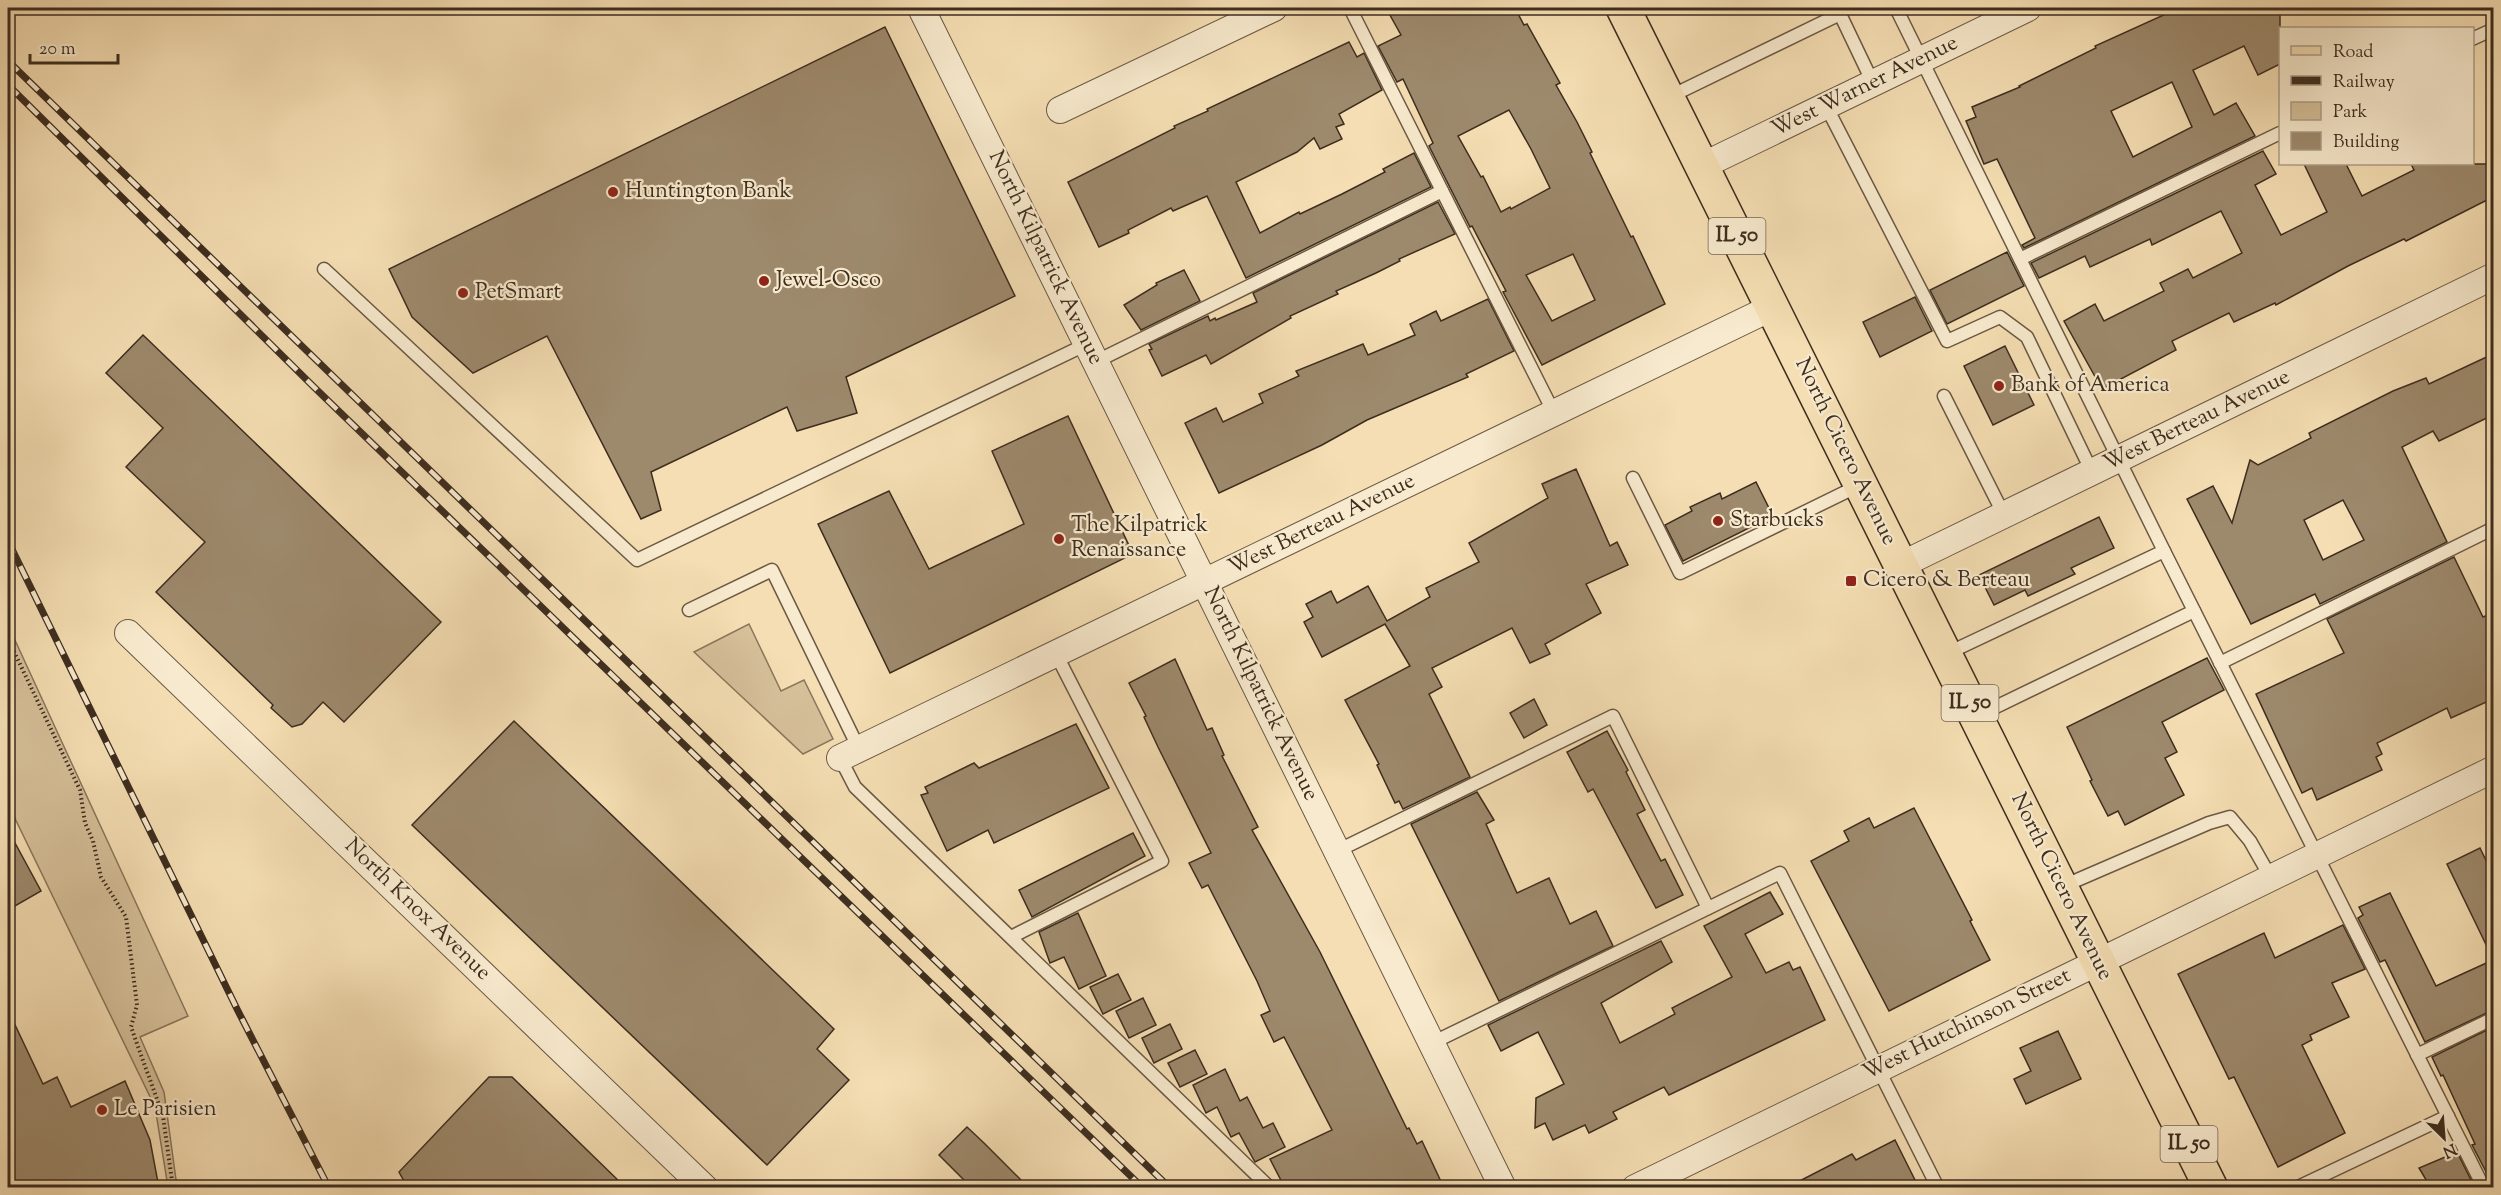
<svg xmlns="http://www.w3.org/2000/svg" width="2501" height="1195" font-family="'Sorts Mill Goudy',serif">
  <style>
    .park { fill: #d6c09a; stroke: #8a765c; stroke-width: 1.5 }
    .building { fill: #9d896c; stroke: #3d2d1f; stroke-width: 1.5; fill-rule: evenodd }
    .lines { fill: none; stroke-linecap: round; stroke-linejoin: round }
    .service-casing { stroke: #6b5944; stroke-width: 15 }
    .minor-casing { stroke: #6b5944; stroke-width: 28 }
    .primary-casing { stroke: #3d2d1f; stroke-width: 36 }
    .path { stroke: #3d2d1f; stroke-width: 4; stroke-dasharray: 1.5 3; stroke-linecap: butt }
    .service { stroke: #f8eace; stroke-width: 12 }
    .minor { stroke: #f8eace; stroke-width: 26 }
    .primary { stroke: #f5deb3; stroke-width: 33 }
    .rail-casing { stroke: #3d2d1f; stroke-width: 7 }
    .rail { stroke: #f8eace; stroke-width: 4.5; stroke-dasharray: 14; stroke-linecap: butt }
    .poi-dot { fill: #8f2418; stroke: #f8eace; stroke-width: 2 }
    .labels { text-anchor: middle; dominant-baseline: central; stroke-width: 4.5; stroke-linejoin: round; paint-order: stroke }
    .shield { fill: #f8eace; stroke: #756654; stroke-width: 1.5 }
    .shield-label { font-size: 21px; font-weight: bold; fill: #3d2d1f }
    .street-label { font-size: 22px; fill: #3d2d1f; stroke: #f8eace }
    .poi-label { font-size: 22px; fill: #3d2d1f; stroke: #f8eace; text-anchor: start }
  </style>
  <rect width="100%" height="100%" fill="#f5deb3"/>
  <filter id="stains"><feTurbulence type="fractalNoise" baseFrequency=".00333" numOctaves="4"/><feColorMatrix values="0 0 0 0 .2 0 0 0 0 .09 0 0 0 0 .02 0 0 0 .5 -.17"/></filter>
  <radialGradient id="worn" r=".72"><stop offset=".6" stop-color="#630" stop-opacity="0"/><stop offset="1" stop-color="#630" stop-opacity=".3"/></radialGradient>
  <g class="park">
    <polygon points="749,624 781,691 804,680 833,739 803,754 694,652"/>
    <polygon points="8,625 188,1016 140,1037 164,1092 177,1187 168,1187 155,1107 8,804"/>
  </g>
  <g class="building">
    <path d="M1386,8h129l9,17 3,-1 33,59 -4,2 21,37 15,30 -2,1 41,84 2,-1 32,68 -123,61 -39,-73 3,-1 -34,-65 -2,1 -41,-81 4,-3 -30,-64 -6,3 -19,-36 23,-11zM1509,110l22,39 19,39 -39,21 -1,-2 -9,5 -18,-36 -2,1 -23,-41zM1573,254l22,46 -43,21 -26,-46z"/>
    <path d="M2179,8h101v56l-22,11 -14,-29 -51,24 21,45 22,-12 19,33 -231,112 -2,-3 13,-7 -38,-79 -13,5 -18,-43 10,-4 -4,-10 48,-20 -1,-1 77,-38 -1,-2zM2172,82l20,45 -59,30 -22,-46z"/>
    <polygon points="885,27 1015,296 846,377 857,413 797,431 787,407 651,472 661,510 641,519 547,336 473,373 412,317 389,269"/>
    <polygon points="1349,42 1357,57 1364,53 1382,90 1339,114 1344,124 1336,127 1342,139 1320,149 1314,138 1297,152 1236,182 1260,233 1299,212 1300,214 1342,194 1385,172 1383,169 1414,153 1431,187 1246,278 1207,196 1173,211 1171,208 1128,230 1129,233 1099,247 1068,182 1175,128 1174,126 1208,111 1207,109"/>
    <polygon points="2263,151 2276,174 2255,185 2281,235 2327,212 2304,164 2346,164 2362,196 2414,170 2411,164 2493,164 2493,197 2406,241 2404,239 2348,266 2276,305 2275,303 2234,322 2229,313 2172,341 2176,350 2102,389 2064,321 2095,304 2104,321 2164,291 2160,283 2188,269 2193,278 2242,253 2221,211 2152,245 2150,239 2090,267 2085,256 2039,278 2031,263"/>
    <polygon points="1438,202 1455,234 1399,259 1400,261 1376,273 1336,291 1338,294 1290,316 1291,318 1211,364 1206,355 1162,376 1149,350 1152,349 1149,344 1208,316 1210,321 1215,318 1216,320 1257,302 1253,293"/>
    <polygon points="2007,252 2024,286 1947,324 1930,290"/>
    <polygon points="1184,270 1200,301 1141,330 1124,305 1157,285 1156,283"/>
    <polygon points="1915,297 1932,331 1880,357 1863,322"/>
    <polygon points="1488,299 1514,351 1466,374 1468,377 1367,420 1322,445 1219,493 1185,423 1216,408 1223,422 1263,403 1259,394 1299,376 1296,371 1363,344 1368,355 1415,335 1410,324 1436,311 1441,321"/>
    <polygon points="143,335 441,622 344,722 323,702 302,724 292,727 271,708 273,705 156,592 205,542 126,467 163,428 106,373"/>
    <polygon points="2005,346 2034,405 1993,425 1964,366"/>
    <path d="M2493,354v61l-54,26 -6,-10 -31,16 45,95 -127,62 -5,-10 -64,30 -64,-125 26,-13 19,37 18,-63 8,5 53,-27 -2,-5 84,-42 33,-13 3,6zM2343,500l21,40 -41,20 -19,-40z"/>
    <polygon points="1068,416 1133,554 890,673 818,524 889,491 929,569 1024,524 992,451"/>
    <polygon points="1576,469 1610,546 1617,542 1628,565 1586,584 1601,613 1545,644 1550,654 1530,663 1512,628 1432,668 1442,687 1429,694 1470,777 1403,809 1399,801 1395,803 1377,765 1379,764 1345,700 1410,666 1385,624 1322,657 1304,622 1313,617 1306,604 1331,591 1337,603 1368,586 1387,621 1430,597 1426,588 1479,562 1469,543 1548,498 1542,484"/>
    <polygon points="1756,482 1773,516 1683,561 1665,525 1692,511 1690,507 1720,493 1722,499"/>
    <polygon points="2099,517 2114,548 2071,568 2075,574 2028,596 2025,590 1994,605 1979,575"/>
    <polygon points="2454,557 2483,617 2493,613 2493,699 2451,718 2447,708 2377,743 2382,754 2376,757 2382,770 2317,800 2312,788 2302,793 2256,694 2344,653 2327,619"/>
    <polygon points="2207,658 2224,690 2162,722 2177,752 2165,758 2184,795 2125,825 2118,811 2108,816 2090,781 2092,780 2067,727"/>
    <polygon points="1175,659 1207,730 1212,728 1224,755 1222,756 1258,827 1252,830 1320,952 1407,1129 1409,1128 1417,1144 1422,1141 1444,1188 1285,1188 1270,1159 1332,1130 1284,1037 1274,1042 1261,1015 1270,1011 1257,981 1208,885 1202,888 1189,863 1211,853 1158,747 1144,717 1146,716 1129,683"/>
    <polygon points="1534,699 1547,725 1524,738 1510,713"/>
    <polygon points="514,721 834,1029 817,1049 849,1080 767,1165 412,825"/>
    <polygon points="1076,724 1109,788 994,843 988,830 947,851 921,795 928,793 925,787 974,763 979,768"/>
    <polygon points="1607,731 1628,770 1626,772 1645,810 1637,814 1661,861 1665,859 1683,895 1656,908 1593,789 1588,792 1567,752"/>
    <polygon points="1477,792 1494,820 1486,824 1517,893 1549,878 1570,924 1596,911 1613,946 1499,1001 1411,824"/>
    <polygon points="1914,808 1972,920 1970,921 1990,960 1889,1011 1811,861 1849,841 1844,831 1869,818 1874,828"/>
    <polygon points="8,830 41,891 8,910"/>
    <polygon points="1133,833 1145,856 1032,917 1019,890"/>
    <polygon points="2480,848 2493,875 2493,959 2447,864"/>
    <polygon points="1770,892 1783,914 1745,934 1766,973 1789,962 1793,970 1800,967 1825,1020 1669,1095 1664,1087 1613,1112 1617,1119 1589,1133 1585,1125 1553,1140 1545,1123 1535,1128 1536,1098 1564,1084 1538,1032 1501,1051 1488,1025 1661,941 1672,962 1601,1003 1620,1043 1675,1014 1672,1008 1732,977 1704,926"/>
    <polygon points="2390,893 2436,986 2493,960 2493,1010 2425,1042 2385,960 2380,962 2358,918 2363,915 2359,907"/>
    <polygon points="1078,913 1106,976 1079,989 1064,957 1050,963 1039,932"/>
    <polygon points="2343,925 2365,969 2332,983 2349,1017 2310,1035 2312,1040 2302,1045 2345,1133 2278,1167 2234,1077 2229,1079 2178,974 2264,933 2275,958"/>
    <polygon points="1118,974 1131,1000 1103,1014 1090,987"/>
    <polygon points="1143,998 1156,1025 1129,1038 1116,1011"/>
    <polygon points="8,1010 43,1084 57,1077 71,1107 125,1081 150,1140 159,1188 8,1188"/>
    <polygon points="1170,1024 1182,1049 1154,1063 1142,1038"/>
    <polygon points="2493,1027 2493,1185 2472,1145 2475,1144 2443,1075 2441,1076 2432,1057"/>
    <polygon points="2058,1031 2081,1079 2026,1104 2014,1079 2031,1071 2020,1048"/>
    <polygon points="1195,1050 1207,1074 1180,1087 1168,1063"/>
    <polygon points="1225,1069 1240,1101 1247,1097 1263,1128 1273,1123 1285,1147 1255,1162 1239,1133 1231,1137 1217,1107 1206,1113 1193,1085"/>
    <polygon points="489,1077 512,1077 626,1188 408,1188 399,1172"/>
    <polygon points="967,1127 984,1143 1029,1188 972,1188 939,1155"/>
    <polygon points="1895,1140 1919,1188 1786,1188 1852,1154 1856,1160"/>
    <polygon points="2457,1152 2475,1188 2431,1188 2419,1168"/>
  </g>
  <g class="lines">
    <g class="service-casing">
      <g id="service">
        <polyline points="1350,8 1554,413"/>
        <polyline points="1896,8 2164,551 2484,1188"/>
        <polyline points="2472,39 2494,29"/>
        <polyline points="1669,97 1840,14 1873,83"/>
        <polyline points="1826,106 1947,341 2000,317 2027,337 2092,472"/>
        <polyline points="2020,259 2280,133"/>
        <polyline points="324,269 637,560 1087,344"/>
        <polyline points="1095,362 1442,191"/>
        <polyline points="1944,396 2004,515"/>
        <polyline points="1633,478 1680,573 1860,485"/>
        <polyline points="689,610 772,570 859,749"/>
        <polyline points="1946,654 2164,551"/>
        <polyline points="2220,663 2494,528"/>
        <polyline points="1977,716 2194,611"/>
        <polyline points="840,758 855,787 1270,1188"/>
        <polyline points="1337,851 1613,716 1708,908"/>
        <polyline points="2061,887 2209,823 2230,817 2250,841 2271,878"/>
        <polyline points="1011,937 1162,861 1056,654"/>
        <polyline points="1432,1043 1780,873 1938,1188"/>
        <polyline points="2417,1055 2494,1018"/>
        <polyline points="2296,1188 2448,1116"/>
      </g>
    </g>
    <g class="minor-casing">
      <g id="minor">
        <polyline points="921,8 1503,1188"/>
        <polyline points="1060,110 1274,8"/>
        <polyline points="1702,166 2028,8"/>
        <polyline points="1901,565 2494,276"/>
        <polyline points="128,633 705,1188"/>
        <polyline points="840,758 1773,307"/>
        <polyline points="1635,1188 2494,769"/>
      </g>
    </g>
    <g class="primary-casing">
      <polyline id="primary" points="1623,8 2211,1188"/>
    </g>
    <polyline class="path" points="8,639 80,790 85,823 93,841 101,877 126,917 137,1005 131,1027 163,1116 173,1188"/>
    <use href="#service" class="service"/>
    <use href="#minor" class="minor"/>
    <use href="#primary" class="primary"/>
    <g class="rail-casing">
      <g id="rail">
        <polyline points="8,61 1170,1188"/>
        <polyline points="8,85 317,390 1143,1188"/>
        <polyline points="8,541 238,1011 329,1188"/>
      </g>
    </g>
    <use href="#rail" class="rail"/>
  </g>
  <g class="poi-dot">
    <circle cx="613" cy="192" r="6"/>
    <circle cx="764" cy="281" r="6"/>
    <circle cx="463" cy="293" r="6"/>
    <circle cx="1999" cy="386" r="6"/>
    <circle cx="1718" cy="521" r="6"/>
    <circle cx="1059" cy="539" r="6"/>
    <rect x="1845" y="575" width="12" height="12" rx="3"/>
    <circle cx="102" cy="1110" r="6"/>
  </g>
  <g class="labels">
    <g class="shield">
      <rect x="1708.5" y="218" width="57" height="36" rx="4.5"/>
      <rect x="1941.5" y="685" width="57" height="36" rx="4.5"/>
      <rect x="2160.5" y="1126" width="57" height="36" rx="4.5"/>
    </g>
    <g class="shield-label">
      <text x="1737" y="236">IL 50</text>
      <text x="1970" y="703">IL 50</text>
      <text x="2189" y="1144">IL 50</text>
    </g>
    <g class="street-label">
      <text transform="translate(1865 87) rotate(-26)">West Warner Avenue</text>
      <text transform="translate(1045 258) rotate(64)">North Kilpatrick Avenue</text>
      <text transform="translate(2197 421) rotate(-26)">West Berteau Avenue</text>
      <text transform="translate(1845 452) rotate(64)">North Cicero Avenue</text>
      <text transform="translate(1322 525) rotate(-26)">West Berteau Avenue</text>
      <text transform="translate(1260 694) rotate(64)">North Kilpatrick Avenue</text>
      <text transform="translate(2061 887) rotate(64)">North Cicero Avenue</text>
      <text transform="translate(417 910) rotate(44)">North Knox Avenue</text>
      <text transform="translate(1967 1025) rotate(-26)">West Hutchinson Street</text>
    </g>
    <g class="poi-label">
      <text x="625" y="192">Huntington Bank</text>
      <text x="776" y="281">Jewel-Osco</text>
      <text x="475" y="293">PetSmart</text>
      <text x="2011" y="386">Bank of America</text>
      <text x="1730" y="521">Starbucks</text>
      <text x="1071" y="526">The Kilpatrick<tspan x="1071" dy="25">Renaissance</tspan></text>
      <text x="1863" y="581">Cicero &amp; Berteau</text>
      <text x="114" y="1110">Le Parisien</text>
    </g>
  </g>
  <rect width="2501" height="1195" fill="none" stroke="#f5deb3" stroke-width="30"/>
  <rect x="9" y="9" width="2483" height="1177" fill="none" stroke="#3d2d1f" stroke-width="3"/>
  <rect x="15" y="15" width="2471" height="1165" fill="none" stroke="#3d2d1f" stroke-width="1.5"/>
  <rect x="2279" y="27" width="195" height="138" fill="#f8eace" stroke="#ad9e88" stroke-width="1.5"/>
  <rect x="2291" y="46" width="30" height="9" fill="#f5deb3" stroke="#ad9e88" stroke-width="1.5"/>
  <text x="2333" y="57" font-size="18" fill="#3d2d1f">Road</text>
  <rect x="2291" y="76" width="30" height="9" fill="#3d2d1f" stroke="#ad9e88" stroke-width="1.5"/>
  <text x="2333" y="87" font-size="18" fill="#3d2d1f">Railway</text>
  <rect x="2291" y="102" width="30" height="18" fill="#d6c09a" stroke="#ad9e88" stroke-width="1.5"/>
  <text x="2333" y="117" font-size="18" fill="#3d2d1f">Park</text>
  <rect x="2291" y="132" width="30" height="18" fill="#9d896c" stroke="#ad9e88" stroke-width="1.5"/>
  <text x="2333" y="147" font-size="18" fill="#3d2d1f">Building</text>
  <g transform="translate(2444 1138) rotate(155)" stroke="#f8eace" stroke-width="4.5" paint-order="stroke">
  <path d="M0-4.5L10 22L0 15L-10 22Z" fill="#3d2d1f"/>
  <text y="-9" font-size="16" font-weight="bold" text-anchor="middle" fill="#3d2d1f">N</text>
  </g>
  <path d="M30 54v9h88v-9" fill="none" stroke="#3d2d1f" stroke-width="3"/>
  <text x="39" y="54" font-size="18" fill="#3d2d1f" stroke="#f8eace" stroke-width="4.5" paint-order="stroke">20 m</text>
  <rect width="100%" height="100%" filter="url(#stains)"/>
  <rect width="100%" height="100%" fill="url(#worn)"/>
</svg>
